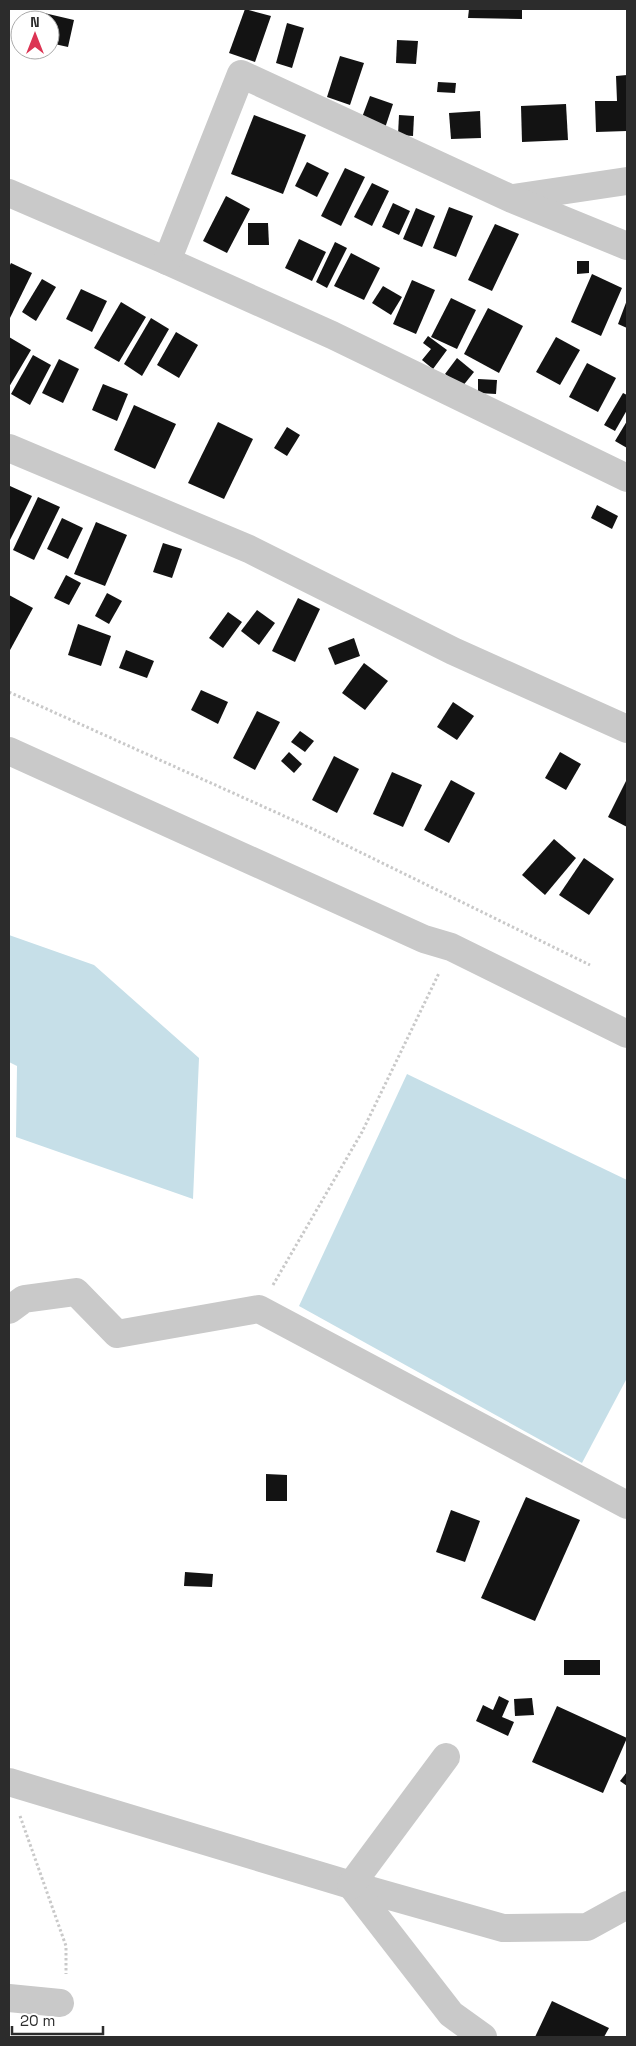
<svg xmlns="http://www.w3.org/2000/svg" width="636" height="2046" font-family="'Space Grotesk',sans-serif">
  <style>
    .water { fill: #c6dfe8 }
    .building { fill: #131313 }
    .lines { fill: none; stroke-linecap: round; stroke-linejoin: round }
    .path { stroke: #c9c9c9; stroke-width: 3; stroke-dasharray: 2.5 2.5; stroke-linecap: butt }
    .minor { stroke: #c9c9c9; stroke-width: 28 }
  </style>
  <rect width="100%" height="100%" fill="#fff"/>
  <g class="water">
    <polygon points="9,935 94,965 199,1058 193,1199 16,1137 17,1066 9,1062"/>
    <polygon points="407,1074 627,1180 627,1378 582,1463 299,1306"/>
  </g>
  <g class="building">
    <polygon points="245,9 271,16 255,62 229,53"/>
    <polygon points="469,9 522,9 522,19 468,18"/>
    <polygon points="40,12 74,20 68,47 50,43 50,20 38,20"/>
    <polygon points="287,23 304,28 292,68 276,63"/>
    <polygon points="397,40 418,41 416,64 396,63"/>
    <polygon points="340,56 364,63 350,105 327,97"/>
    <polygon points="627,75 627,131 596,132 595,101 617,101 616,76"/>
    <polygon points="438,82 456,83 455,93 437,92"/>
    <polygon points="370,96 393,104 385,128 361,120"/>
    <polygon points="566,104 568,140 522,142 521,106"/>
    <polygon points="480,111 481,138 451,139 449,113"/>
    <polygon points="254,115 306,135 283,194 231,174"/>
    <polygon points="399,115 414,116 413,136 398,135"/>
    <polygon points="307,162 329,173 317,197 295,186"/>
    <polygon points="345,168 365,177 341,226 321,216"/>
    <polygon points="372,183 389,191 372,226 354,217"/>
    <polygon points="226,196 250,209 227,253 203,241"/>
    <polygon points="393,203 410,211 399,235 382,227"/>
    <polygon points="449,207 473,216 456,257 433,248"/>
    <polygon points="416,208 435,216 422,247 403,239"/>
    <polygon points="248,223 268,223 269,245 248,245"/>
    <polygon points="495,224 519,234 492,291 468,280"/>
    <polygon points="299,239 326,252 312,281 285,268"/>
    <polygon points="335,242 347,248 327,288 316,282"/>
    <polygon points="351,253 380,268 364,300 334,286"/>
    <polygon points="577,261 589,261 589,273 577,274"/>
    <polygon points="11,263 32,273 9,320 9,267"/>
    <polygon points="592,274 622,288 601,336 571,322"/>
    <polygon points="42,279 56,287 36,321 22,312"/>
    <polygon points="412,280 435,290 416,334 393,324"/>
    <polygon points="383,286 402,297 391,315 372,303"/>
    <polygon points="81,289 107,301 92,332 66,319"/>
    <polygon points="451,298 476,310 457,349 431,337"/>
    <polygon points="627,300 627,328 618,324"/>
    <polygon points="121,302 146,317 119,362 94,348"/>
    <polygon points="488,308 523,326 499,373 464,354"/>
    <polygon points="151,318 169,329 142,376 124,364"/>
    <polygon points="176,332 198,345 179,378 157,365"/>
    <polygon points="428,336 447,350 433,369 422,360 431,349 423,343"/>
    <polygon points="9,337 31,350 9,387"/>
    <polygon points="556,337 580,350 560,385 536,372"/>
    <polygon points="33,355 51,365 30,405 11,394"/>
    <polygon points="457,358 474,372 462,387 445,374"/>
    <polygon points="59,359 79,369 63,403 42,393"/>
    <polygon points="587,363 616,378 598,412 569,397"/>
    <polygon points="478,379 497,380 496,394 478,393"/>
    <polygon points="103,384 128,394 117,421 92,410"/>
    <polygon points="623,393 627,395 627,410 615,431 604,425"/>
    <polygon points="134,405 176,424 155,469 114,450"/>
    <polygon points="627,421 627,448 615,441"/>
    <polygon points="218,422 253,439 224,499 188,483"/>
    <polygon points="287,427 300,435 287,456 274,448"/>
    <polygon points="10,486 32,496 9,542 9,488"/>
    <polygon points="38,497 60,507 34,560 13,550"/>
    <polygon points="597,505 618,516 612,529 591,518"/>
    <polygon points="62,518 83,528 68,559 47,549"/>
    <polygon points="96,522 127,535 105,586 74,574"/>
    <polygon points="163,543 182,549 172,578 153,572"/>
    <polygon points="66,575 81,583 69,605 54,598"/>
    <polygon points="107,593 122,601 109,624 95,616"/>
    <polygon points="9,595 33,608 9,652"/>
    <polygon points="298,598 320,609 295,662 272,651"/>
    <polygon points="257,610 275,623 259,645 241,631"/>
    <polygon points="228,612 242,622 223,648 209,638"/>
    <polygon points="78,624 111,636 101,666 68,655"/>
    <polygon points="354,638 360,656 335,665 328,648"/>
    <polygon points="126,650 154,661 147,678 119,668"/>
    <polygon points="364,663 388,681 365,710 342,693"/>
    <polygon points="201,690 228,702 218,724 191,710"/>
    <polygon points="453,702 474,716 457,740 437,727"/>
    <polygon points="257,711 280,722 255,770 233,758"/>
    <polygon points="300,731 314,741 305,752 291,742"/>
    <polygon points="289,752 302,764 294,773 281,761"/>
    <polygon points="560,752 581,764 566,790 545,778"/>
    <polygon points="334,756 359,769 337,813 312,800"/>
    <polygon points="392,772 422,785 403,827 373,814"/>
    <polygon points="627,779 627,827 608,817"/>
    <polygon points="451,780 475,793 449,843 424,830"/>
    <polygon points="554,839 576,858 545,895 522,875"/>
    <polygon points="584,858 614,879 589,915 559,895"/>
    <polygon points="266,1474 287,1475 287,1501 266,1501"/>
    <polygon points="526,1497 580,1520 535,1621 481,1598"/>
    <polygon points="451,1510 480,1521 465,1562 436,1552"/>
    <polygon points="185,1572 213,1574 212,1587 184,1586"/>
    <rect x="564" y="1660" width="36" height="15"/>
    <polygon points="499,1696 509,1701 502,1717 514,1722 508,1736 476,1721 483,1705 493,1710"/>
    <polygon points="532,1698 534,1715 515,1716 514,1699"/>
    <polygon points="557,1706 627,1738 603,1793 532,1762"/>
    <polygon points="627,1772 627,1786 620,1781"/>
    <polygon points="552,2001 609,2028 604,2037 535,2037"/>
  </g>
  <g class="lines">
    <g class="path">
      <polyline points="9,692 313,829 590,965"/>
      <polyline points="273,1285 362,1132 439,973"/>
      <polyline points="20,1816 66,1946 66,1974"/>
    </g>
    <g class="minor">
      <polyline points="9,193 167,261 332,335 627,478"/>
      <polyline points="513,198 627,181"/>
      <polyline points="167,261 241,74 512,199 627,246"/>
      <polyline points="9,448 249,549 453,651 627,729"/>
      <polyline points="9,751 424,939 451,947 627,1034"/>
      <polyline points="9,1310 24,1299 76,1292 117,1334 259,1309 627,1505"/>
      <polyline points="9,1782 351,1885 503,1928 587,1927 627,1905"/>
      <polyline points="351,1885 451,2014 483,2037"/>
      <polyline points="351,1885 446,1757"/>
      <polyline points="9,1998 60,2003"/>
    </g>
  </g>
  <rect width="636" height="2046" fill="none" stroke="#2c2c2c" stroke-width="20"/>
  <g transform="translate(35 35)"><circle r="24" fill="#ffffff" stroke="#ababab"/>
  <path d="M0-4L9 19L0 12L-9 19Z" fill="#dc3453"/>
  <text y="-8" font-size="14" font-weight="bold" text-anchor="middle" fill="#2c2c2c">N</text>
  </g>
  <path d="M12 2026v8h91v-8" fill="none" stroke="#2c2c2c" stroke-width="2.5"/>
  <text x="20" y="2026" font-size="15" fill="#2c2c2c" stroke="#ffffff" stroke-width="4" paint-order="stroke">20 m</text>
</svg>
